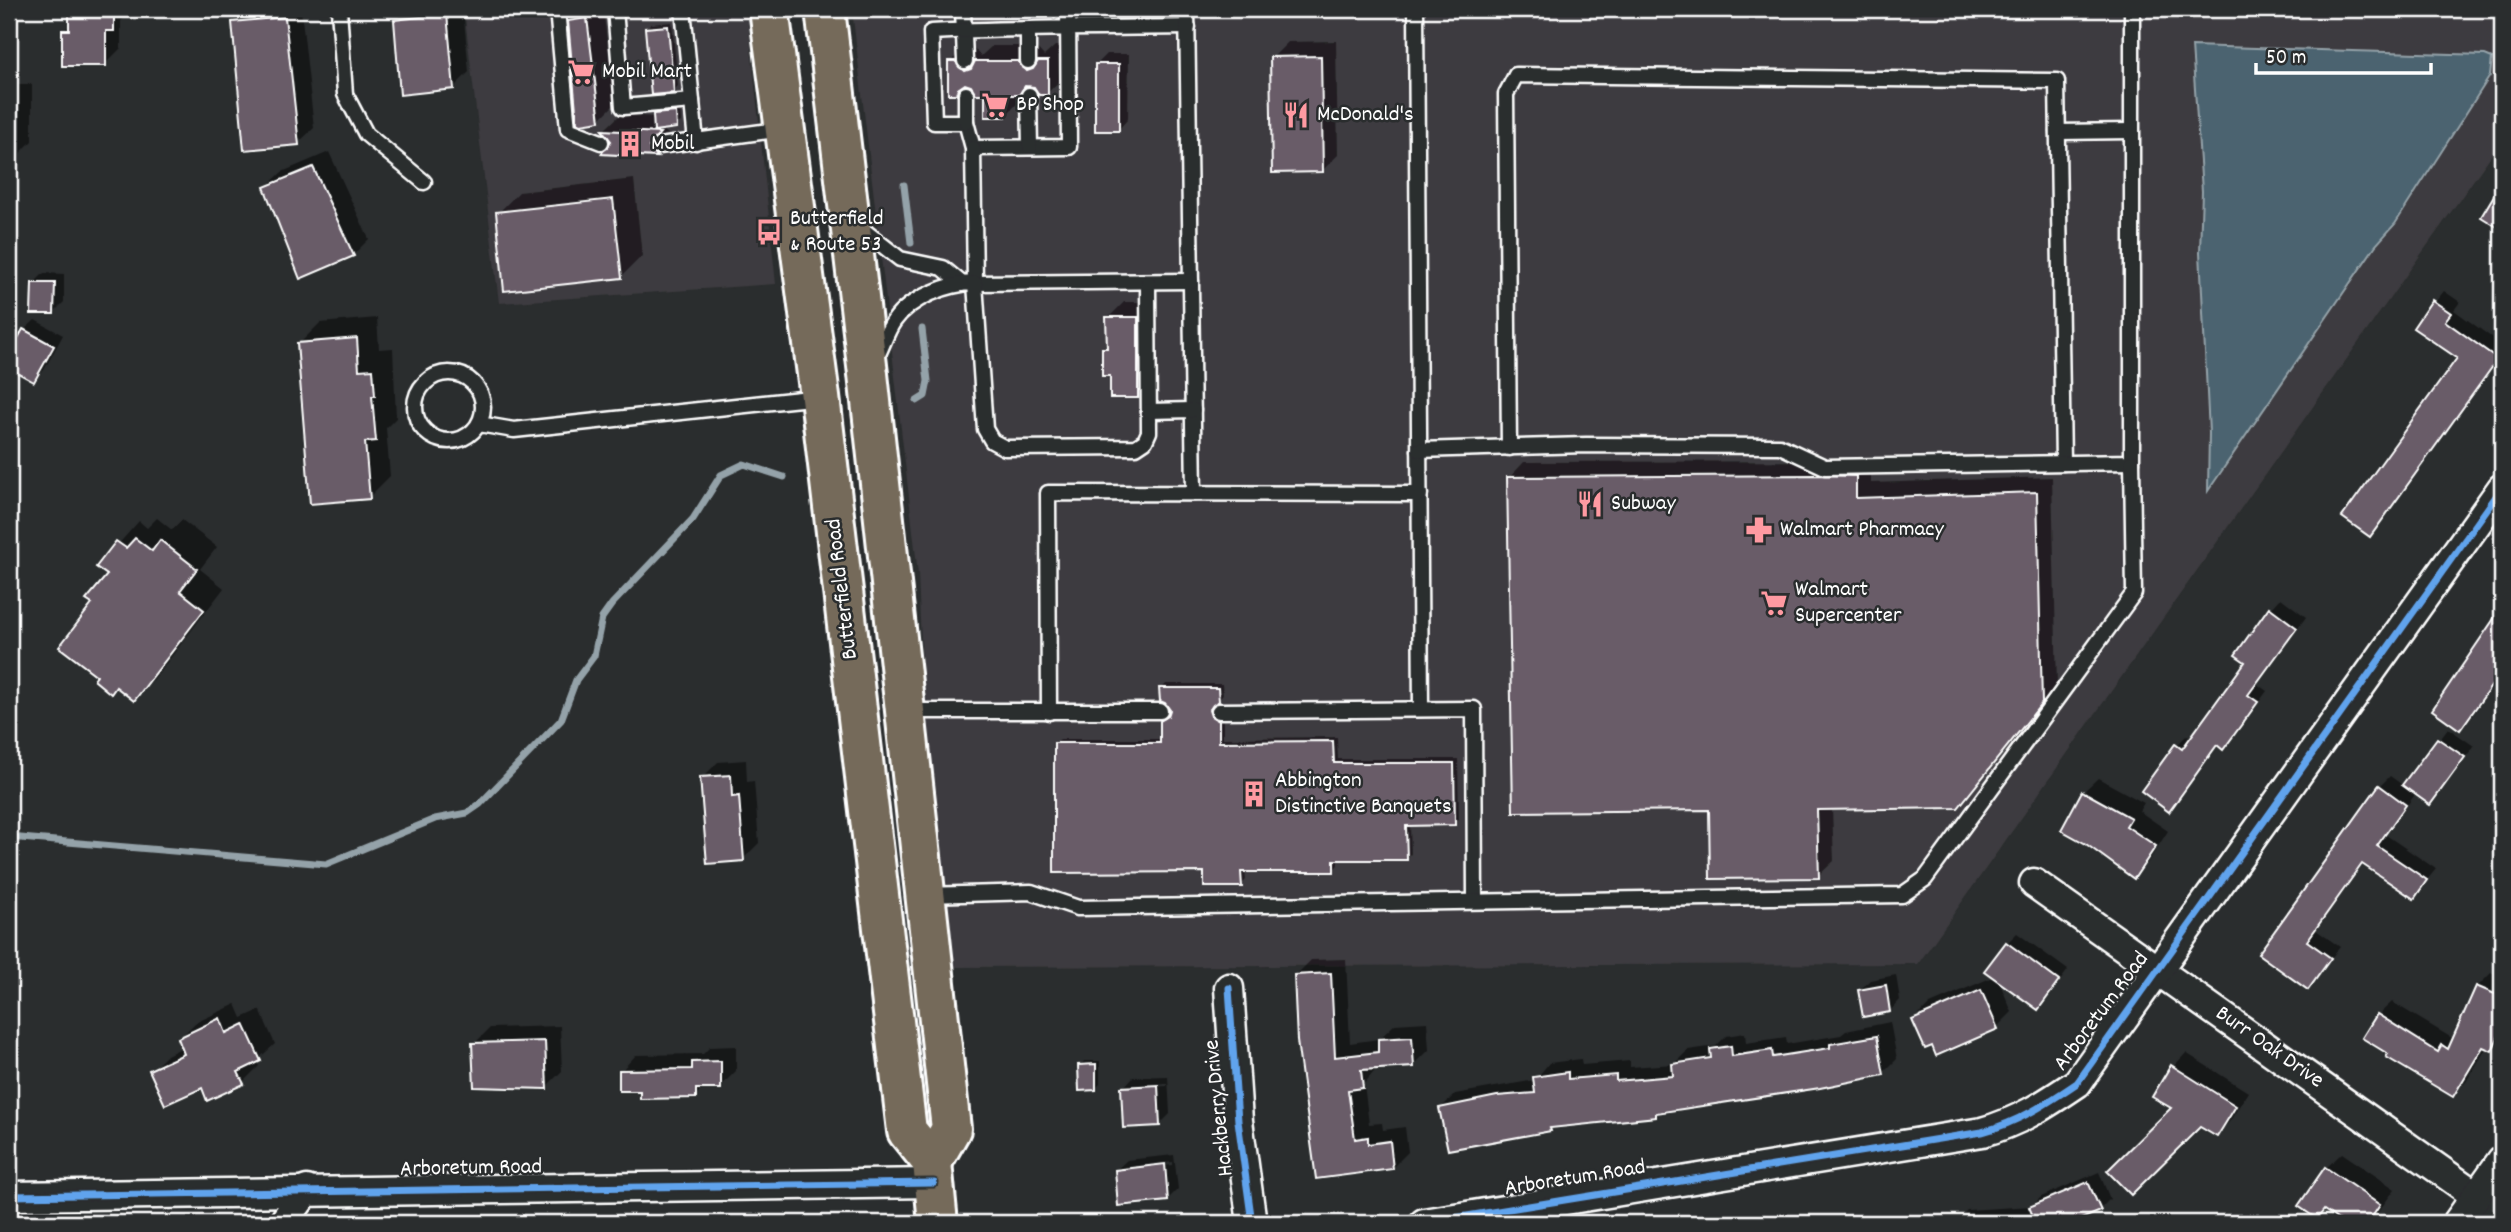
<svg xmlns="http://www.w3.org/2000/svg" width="2511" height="1232" font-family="Dekko,sans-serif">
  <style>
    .built { fill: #3d3b3f }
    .water { fill: #4c6470; stroke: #94a2a9; stroke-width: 2 }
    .shadow { fill: #0007; fill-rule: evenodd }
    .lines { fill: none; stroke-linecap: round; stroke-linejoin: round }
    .stream { stroke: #94a2a9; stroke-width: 7 }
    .building { fill: #695b68; stroke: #fff; stroke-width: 2 }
    .lane-casing { stroke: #fff; stroke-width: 19 }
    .street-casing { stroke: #fff; stroke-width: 33 }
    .primary-casing { stroke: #fff; stroke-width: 44 }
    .lane { stroke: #2a2d2e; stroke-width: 14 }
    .street { stroke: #2a2d2e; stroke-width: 28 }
    .primary { stroke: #746a5a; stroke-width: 38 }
    .cycleway-casing { stroke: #2a2d2e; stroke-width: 11 }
    .cycleway { stroke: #60a3ed; stroke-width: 7 }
    .labels { text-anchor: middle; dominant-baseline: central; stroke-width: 5; stroke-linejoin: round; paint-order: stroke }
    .poi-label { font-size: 23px; fill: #fff; stroke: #2a2d2e; text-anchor: start }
    .street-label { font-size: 23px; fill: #fff; stroke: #2a2d2e }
  </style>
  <rect width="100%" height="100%" fill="#2a2d2e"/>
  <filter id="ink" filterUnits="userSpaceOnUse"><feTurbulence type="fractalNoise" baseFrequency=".0143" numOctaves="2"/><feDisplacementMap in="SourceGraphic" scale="14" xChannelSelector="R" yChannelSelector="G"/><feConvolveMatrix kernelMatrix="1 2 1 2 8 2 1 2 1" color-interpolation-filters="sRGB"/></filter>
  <g filter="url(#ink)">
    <g class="built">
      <polygon points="464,9 747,9 776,284 499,303"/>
      <polygon points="852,9 2502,9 2502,140 1918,964 955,967 922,666 918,574"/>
    </g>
    <polygon class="water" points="2192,46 2485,55 2492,58 2490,76 2395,224 2376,245 2208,491 2209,433 2200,252 2202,191"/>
    <g class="shadow">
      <polygon points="71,9 129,9 129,14 121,21 121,48 105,64 64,31 71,24"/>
      <polygon points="248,9 301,9 314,128 298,143 234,23"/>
      <polygon points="407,9 463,9 469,72 453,88 395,20"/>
      <polygon points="582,9 603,9 615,104 599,120 570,22"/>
      <polygon points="672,22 678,86 673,91 647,29 651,24"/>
      <polygon points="1336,41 1338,155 1322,171 1272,58 1288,42"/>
      <polygon points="966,46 972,46 981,56 992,46 1035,46 1044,56 1055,46 1063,46 1063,78 1047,93 1035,85 1027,85 1022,90 1022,99 1006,115 987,93 973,85 965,83 956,93 950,62"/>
      <polygon points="1107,54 1129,54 1128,119 1118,130 1097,64"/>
      <polygon points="9,84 32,84 32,141 16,157 9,157"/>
      <polygon points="680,108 681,122 664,130 673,140 658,155 604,152 613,141 604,130 620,115 655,117 659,110"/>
      <polygon points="329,152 369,239 353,255 266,187 282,172"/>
      <polygon points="634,179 642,256 621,277 498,213 519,192"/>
      <polygon points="2502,180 2502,228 2483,216"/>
      <polygon points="44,273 64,274 64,302 53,313 34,283"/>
      <polygon points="2444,291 2460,302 2454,310 2502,345 2502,355 2370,535 2459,357 2415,327"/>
      <polygon points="2502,295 2502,315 2493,308"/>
      <polygon points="1124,302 1153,302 1153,380 1137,396 1112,374 1104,349 1109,344 1108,318"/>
      <polygon points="377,318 379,349 393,348 396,418 386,428 390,476 369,497 299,344 320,323"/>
      <polygon points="35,320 63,335 44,370 33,380 9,366 9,358 24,330"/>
      <polygon points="1871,461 1871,483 2052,477 2057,685 1957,807 1832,808 1834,861 1818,876 1710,808 1509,478 1524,462"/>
      <polygon points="157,518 172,530 182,520 217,547 200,569 224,588 155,678 134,698 100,676 94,604 109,574 99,566 139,521 147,528"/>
      <polygon points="2281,598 2306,617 2257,684 2267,691 2233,737 2223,747 2218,744 2169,809 2143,791 2177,745 2187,735 2192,738 2247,662 2271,609"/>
      <polygon points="2502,610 2502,671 2472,716 2459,728 2434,710"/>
      <polygon points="1166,684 1222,684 1223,695 1213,705 1215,712 1223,716 1223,738 1337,737 1338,759 1458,759 1459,819 1454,823 1410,824 1411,854 1406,858 1338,859 1338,865 1333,870 1245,870 1246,880 1241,885 1206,871 1055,744 1060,739 1162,739 1162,721 1171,710 1161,689"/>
      <polygon points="2448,728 2474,746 2440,792 2430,803 2416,793 2386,835 2436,869 2413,897 2364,863 2316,930 2340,947 2308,987 2260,953 2380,786 2390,776 2404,786"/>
      <polygon points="746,760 747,782 754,781 759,843 743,859 702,778 718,762"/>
      <polygon points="2098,778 2144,803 2139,811 2168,831 2148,862 2133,876 2083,792"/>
      <polygon points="2017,933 2068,970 2048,997 2038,1008 1998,979 2012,1012 1997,1027 1933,1044 1914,1020 1930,1004 1995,976 2007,943"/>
      <polygon points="1346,959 1350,1043 1379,1039 1395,1024 1427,1022 1429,1050 1413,1066 1377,1068 1364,1084 1369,1124 1382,1123 1383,1130 1405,1127 1408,1152 1393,1167 1317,1177 1296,975 1311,960"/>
      <polygon points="2491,973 2502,978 2502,1039 2492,1049 2487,1047 2466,1082 2452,1095 2390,1053 2378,1015 2392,1002 2452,1038 2457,1033 2477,987"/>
      <polygon points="1896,975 1900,1000 1890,1011 1860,990 1870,980"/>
      <polygon points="236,1004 242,1018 260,1010 275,1044 256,1061 259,1066 243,1082 203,1086 151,1071 167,1055 183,1047 180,1038 195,1023"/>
      <polygon points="1890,1022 1897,1059 1883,1073 1659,1111 1655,1115 1554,1126 1550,1130 1441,1108 1455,1094 1535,1080 1549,1063 1581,1059 1582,1065 1630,1061 1630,1067 1674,1064 1688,1050 1716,1046 1726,1036 1745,1033 1746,1043 1786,1037 1787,1044 1841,1035 1846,1031"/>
      <polygon points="560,1026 562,1071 546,1087 474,1044 490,1028"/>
      <polygon points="736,1046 736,1071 720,1087 704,1087 695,1096 642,1089 621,1071 636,1055 703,1054 710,1047"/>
      <polygon points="2186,1053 2248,1092 2230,1121 2217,1135 2173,1108 2173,1067"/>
      <polygon points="1084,1061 1100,1061 1100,1084 1096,1088 1080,1066"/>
      <path d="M1168,1076l2,38 -11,11 -36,-37 10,-11zM1167,1083v3l-36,2v-3z"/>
      <polygon points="2342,1153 2395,1189 2370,1223 2346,1223 2307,1196 2326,1168"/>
      <path d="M1174,1155l4,34 -10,10 -52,-29 11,-10zM1173,1162v3l-48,5v-3z"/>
      <polygon points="2099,1172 2110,1199 2100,1209 2067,1223 1919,1223 1922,1219 1963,1214 1967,1210 2032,1206 2041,1197"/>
      <polygon points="2309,1212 2321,1223 2298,1223"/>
      <polygon points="1871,1215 1872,1223 1809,1223"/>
    </g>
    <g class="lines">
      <g class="stream">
        <polyline points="904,185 911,243"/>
        <polyline points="917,401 925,396 928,381 922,329"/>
        <polyline points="9,837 326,864 435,819 467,813 480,804 561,720 576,680 594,656 602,618 612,604 693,519 721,475 744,464 784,477"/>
      </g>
    </g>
    <g class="building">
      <polygon points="69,9 114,9 114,31 106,31 106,66 62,66 62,30 69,30"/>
      <polygon points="447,14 454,89 400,95 394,20"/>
      <polygon points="285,17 299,145 244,150 232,22"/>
      <polygon points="587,18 600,121 581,124 577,122 568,21"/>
      <polygon points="668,26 674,93 651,95 645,28"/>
      <polygon points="1321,56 1323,172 1272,173 1270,57"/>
      <polygon points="948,61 955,61 965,71 971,69 975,61 1018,61 1027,71 1033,69 1038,61 1048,61 1048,95 1039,95 1034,87 1025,86 1019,95 1006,95 1006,117 985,117 985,94 976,94 971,86 965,84 958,89 956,94 948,94"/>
      <rect x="1095" y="64" width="24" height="67"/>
      <polygon points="676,112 677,128 654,131 653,114"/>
      <polygon points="602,130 660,133 649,147 658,157 601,154 611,141"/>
      <polygon points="313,167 354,256 300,279 264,187"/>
      <polygon points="2502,182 2502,230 2481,217"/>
      <polygon points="613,199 622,278 504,291 496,212"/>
      <polygon points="32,283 55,283 54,314 31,314"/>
      <polygon points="2432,300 2451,313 2445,321 2498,359 2370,537 2342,517 2457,358 2413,328"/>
      <polygon points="1106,317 1138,317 1138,398 1110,398 1110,376 1102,376 1102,348 1107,348"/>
      <polygon points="23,329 54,346 34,382 9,368 9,355"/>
      <polygon points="357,338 359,370 373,369 375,396 372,396 376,441 365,442 370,499 310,504 297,343"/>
      <polygon points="1819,475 1856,476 1856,498 2037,492 2042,703 1958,808 1817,810 1819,878 1710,879 1709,810 1513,812 1507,477"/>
      <polygon points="135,538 152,551 160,540 197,569 180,591 204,610 134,701 116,687 111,694 94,680 97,676 59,647 92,604 86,600 107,575 96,567 116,541 126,548"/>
      <polygon points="2269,607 2297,628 2248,695 2258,702 2223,750 2217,745 2169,812 2141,791 2175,744 2182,749 2245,662 2235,655"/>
      <polygon points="2502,607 2502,671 2460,730 2432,710"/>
      <polygon points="1159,688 1218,688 1219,701 1209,710 1211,716 1219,721 1219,742 1333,741 1334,763 1454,763 1455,825 1406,826 1407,860 1334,860 1334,872 1241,872 1242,887 1204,887 1204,872 1054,873 1054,743 1160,743 1160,721 1168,716 1170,710 1165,703 1160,701"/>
      <polygon points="2437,738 2465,757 2430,805 2402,785"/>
      <polygon points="731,775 732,797 739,796 744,861 707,864 700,777"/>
      <polygon points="2379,785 2406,805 2377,846 2427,880 2414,899 2362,864 2307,941 2331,958 2308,990 2258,954"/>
      <polygon points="2082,791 2131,818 2126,826 2156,846 2134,879 2086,844 2061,830"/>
      <polygon points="2006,942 2059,981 2038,1010 1984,971"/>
      <polygon points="1331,973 1335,1057 1378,1052 1378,1039 1412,1037 1414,1067 1361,1070 1363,1088 1348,1090 1355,1139 1368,1137 1368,1144 1390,1141 1393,1169 1316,1179 1297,1041 1294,975"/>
      <polygon points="1886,985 1890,1012 1863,1017 1858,990"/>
      <polygon points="2476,986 2502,997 2502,1028 2492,1051 2483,1047 2453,1097 2386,1057 2388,1054 2362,1038 2377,1014 2438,1052 2442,1045 2448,1049"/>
      <polygon points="1981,990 1998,1029 1936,1056 1932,1046 1925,1049 1912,1020"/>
      <polygon points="220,1018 226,1033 244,1024 261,1061 238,1072 244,1084 207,1101 202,1088 165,1105 149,1070 184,1054 178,1038"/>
      <polygon points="1877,1036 1884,1075 1820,1088 1656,1113 1656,1117 1550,1128 1551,1131 1448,1150 1439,1108 1497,1096 1535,1093 1533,1077 1568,1072 1568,1079 1616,1075 1616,1081 1673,1076 1672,1064 1711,1058 1710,1049 1731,1046 1732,1056 1772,1050 1773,1057 1830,1048 1830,1044"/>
      <polygon points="545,1041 547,1089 474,1087 472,1043"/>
      <polygon points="721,1061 721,1089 696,1089 696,1098 640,1099 640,1091 619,1091 619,1070 692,1069 692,1062"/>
      <polygon points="1096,1064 1096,1090 1079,1091 1078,1065"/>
      <polygon points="2171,1065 2236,1106 2217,1137 2200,1127 2131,1195 2107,1171 2171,1108 2152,1097"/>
      <polygon points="1158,1085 1160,1126 1123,1128 1121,1087"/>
      <polygon points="1165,1164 1168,1201 1118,1206 1115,1170"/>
      <polygon points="2325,1167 2380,1205 2368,1223 2343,1223 2324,1210 2317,1219 2298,1206"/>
      <polygon points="2088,1182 2101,1211 2071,1223 2036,1223 2029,1207"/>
    </g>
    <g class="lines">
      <g class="lane-casing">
        <g id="lane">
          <polyline points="339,9 345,94 366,134 424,182"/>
          <polyline points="557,9 568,129 601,142"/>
          <polyline points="615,9 623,107 692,101"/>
          <polyline points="683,9 696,142"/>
          <polyline points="963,9 965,61"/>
          <path d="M1068,9l1,138 -96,1 -7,-26h-32l-3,-90c86,-4 171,-4 257,-5"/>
          <polyline points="1187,9 1194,493"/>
          <polyline points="1416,9 1421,709"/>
          <polyline points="1028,30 1028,61"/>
          <polyline points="966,94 966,122"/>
          <polyline points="1029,95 1030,147"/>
          <polyline points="2058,132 2131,131"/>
          <polyline points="659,146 783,129"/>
          <polyline points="973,148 975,283 1191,281"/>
          <polyline points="858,226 900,259 943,268 961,283"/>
          <path d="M875,360c7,-12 11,-28 19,-39 16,-23 54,-38 81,-38l10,146 7,12 13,7 131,-1 9,-6 4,-9 -1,-150"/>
          <circle cx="449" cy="407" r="34"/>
          <polyline points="1149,411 1193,410"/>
          <polyline points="479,424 514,430 819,397"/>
          <polyline points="1509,448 1506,94 1516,75 2057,81 2063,463"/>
          <polyline points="1419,450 1586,445 1780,446 1825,467 2132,462 2132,9"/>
          <polyline points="906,711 1160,711"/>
          <polyline points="1219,711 1474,709 1475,899"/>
          <polyline points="1049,712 1048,493 1420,494"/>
          <polyline points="925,895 1031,892 1078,908 1902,895 1925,879 2134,593 2132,462"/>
        </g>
      </g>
      <g class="street-casing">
        <g id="street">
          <polyline points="2034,883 2502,1214"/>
          <polyline points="1229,988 1238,1121 1252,1223"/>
          <polyline points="9,1196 934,1183"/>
          <polyline points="283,1223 307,1190"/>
          <path d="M1424,1223l558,-91c37,-10 64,-28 95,-49l425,-595"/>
          <polyline points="2457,1223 2502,1160"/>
        </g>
      </g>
      <g class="primary-casing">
        <g id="primary">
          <polyline points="769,9 820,397 907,1131 932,1162 938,1223"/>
          <polyline points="825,9 868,374 951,1129 932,1162"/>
        </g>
      </g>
      <use href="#lane" class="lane"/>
      <use href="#street" class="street"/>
      <use href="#primary" class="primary"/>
      <g class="cycleway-casing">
        <g id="cycleway">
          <polyline points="1229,988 1238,1121 1252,1223"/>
          <polyline points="9,1196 934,1183"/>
          <path d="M1424,1223l558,-91c37,-10 64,-28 95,-49l425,-595"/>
        </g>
      </g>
      <use href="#cycleway" class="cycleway"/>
    </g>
  </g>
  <defs>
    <g id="supermarket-bare" transform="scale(2.1)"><path d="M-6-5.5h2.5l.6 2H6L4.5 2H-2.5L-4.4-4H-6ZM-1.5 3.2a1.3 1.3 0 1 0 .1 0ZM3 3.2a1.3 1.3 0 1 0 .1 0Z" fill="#ff9aa2" stroke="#2a2d2e" stroke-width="2.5" paint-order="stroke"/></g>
    <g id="restaurant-bare" transform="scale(2.1)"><path d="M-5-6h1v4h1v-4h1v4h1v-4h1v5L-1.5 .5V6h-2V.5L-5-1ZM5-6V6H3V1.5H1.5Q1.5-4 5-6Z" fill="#ff9aa2" stroke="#2a2d2e" stroke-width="2.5" paint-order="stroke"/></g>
    <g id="building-bare" transform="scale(2.1)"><path d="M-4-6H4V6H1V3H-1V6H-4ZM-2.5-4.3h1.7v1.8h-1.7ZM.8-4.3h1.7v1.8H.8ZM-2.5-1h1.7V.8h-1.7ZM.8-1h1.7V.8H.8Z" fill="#ff9aa2" stroke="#2a2d2e" stroke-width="2.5" paint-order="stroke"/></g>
    <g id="bus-bare" transform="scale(2.1)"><path d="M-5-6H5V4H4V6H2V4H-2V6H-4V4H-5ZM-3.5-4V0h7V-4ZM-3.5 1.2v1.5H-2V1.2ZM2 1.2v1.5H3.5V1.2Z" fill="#ff9aa2" stroke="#2a2d2e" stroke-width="2.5" paint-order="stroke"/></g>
    <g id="pharmacy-bare" transform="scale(2.1)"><path d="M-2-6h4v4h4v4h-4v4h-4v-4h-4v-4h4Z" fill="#ff9aa2" stroke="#2a2d2e" stroke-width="2.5" paint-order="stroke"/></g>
  </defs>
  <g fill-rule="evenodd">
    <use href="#supermarket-bare" x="581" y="72"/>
    <use href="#supermarket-bare" x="995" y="105"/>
    <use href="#restaurant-bare" x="1296" y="115"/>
    <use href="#building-bare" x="630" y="144"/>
    <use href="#bus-bare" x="769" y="232"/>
    <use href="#restaurant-bare" x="1590" y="504"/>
    <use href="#pharmacy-bare" x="1759" y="530"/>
    <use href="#supermarket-bare" x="1774" y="603"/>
    <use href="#building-bare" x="1254" y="794"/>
  </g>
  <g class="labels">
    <g class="poi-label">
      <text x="602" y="72">Mobil Mart</text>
      <text x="1016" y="105">BP Shop</text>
      <text x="1317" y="115">McDonald's</text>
      <text x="651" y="144">Mobil</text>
      <text x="790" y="219">Butterfield<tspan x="790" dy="26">&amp; Route 53</tspan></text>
      <text x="1611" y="504">Subway</text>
      <text x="1780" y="530">Walmart Pharmacy</text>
      <text x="1795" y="590">Walmart<tspan x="1795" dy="26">Supercenter</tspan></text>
      <text x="1275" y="781">Abbington<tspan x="1275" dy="26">Distinctive Banquets</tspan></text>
    </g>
    <g class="street-label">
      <text transform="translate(843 589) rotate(-97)">Butterfield Road</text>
      <text transform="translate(2102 1012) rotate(-53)">Arboretum Road</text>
      <text transform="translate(2269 1048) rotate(35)">Burr Oak Drive</text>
      <text transform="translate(1220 1108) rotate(-96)">Hackberry Drive</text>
      <text transform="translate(471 1169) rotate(-1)">Arboretum Road</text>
      <text transform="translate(1575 1179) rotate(-9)">Arboretum Road</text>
    </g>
  </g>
  <rect width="2511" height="1232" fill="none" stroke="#2a2d2e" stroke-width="35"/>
  <rect x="18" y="18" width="2476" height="1197" fill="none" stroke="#fff" stroke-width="2.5" filter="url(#ink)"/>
  <path d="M2256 63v10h175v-10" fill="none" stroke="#ffffff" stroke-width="3.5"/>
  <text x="2266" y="63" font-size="21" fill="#ffffff" stroke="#2a2d2e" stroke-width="5" paint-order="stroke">50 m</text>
</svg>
